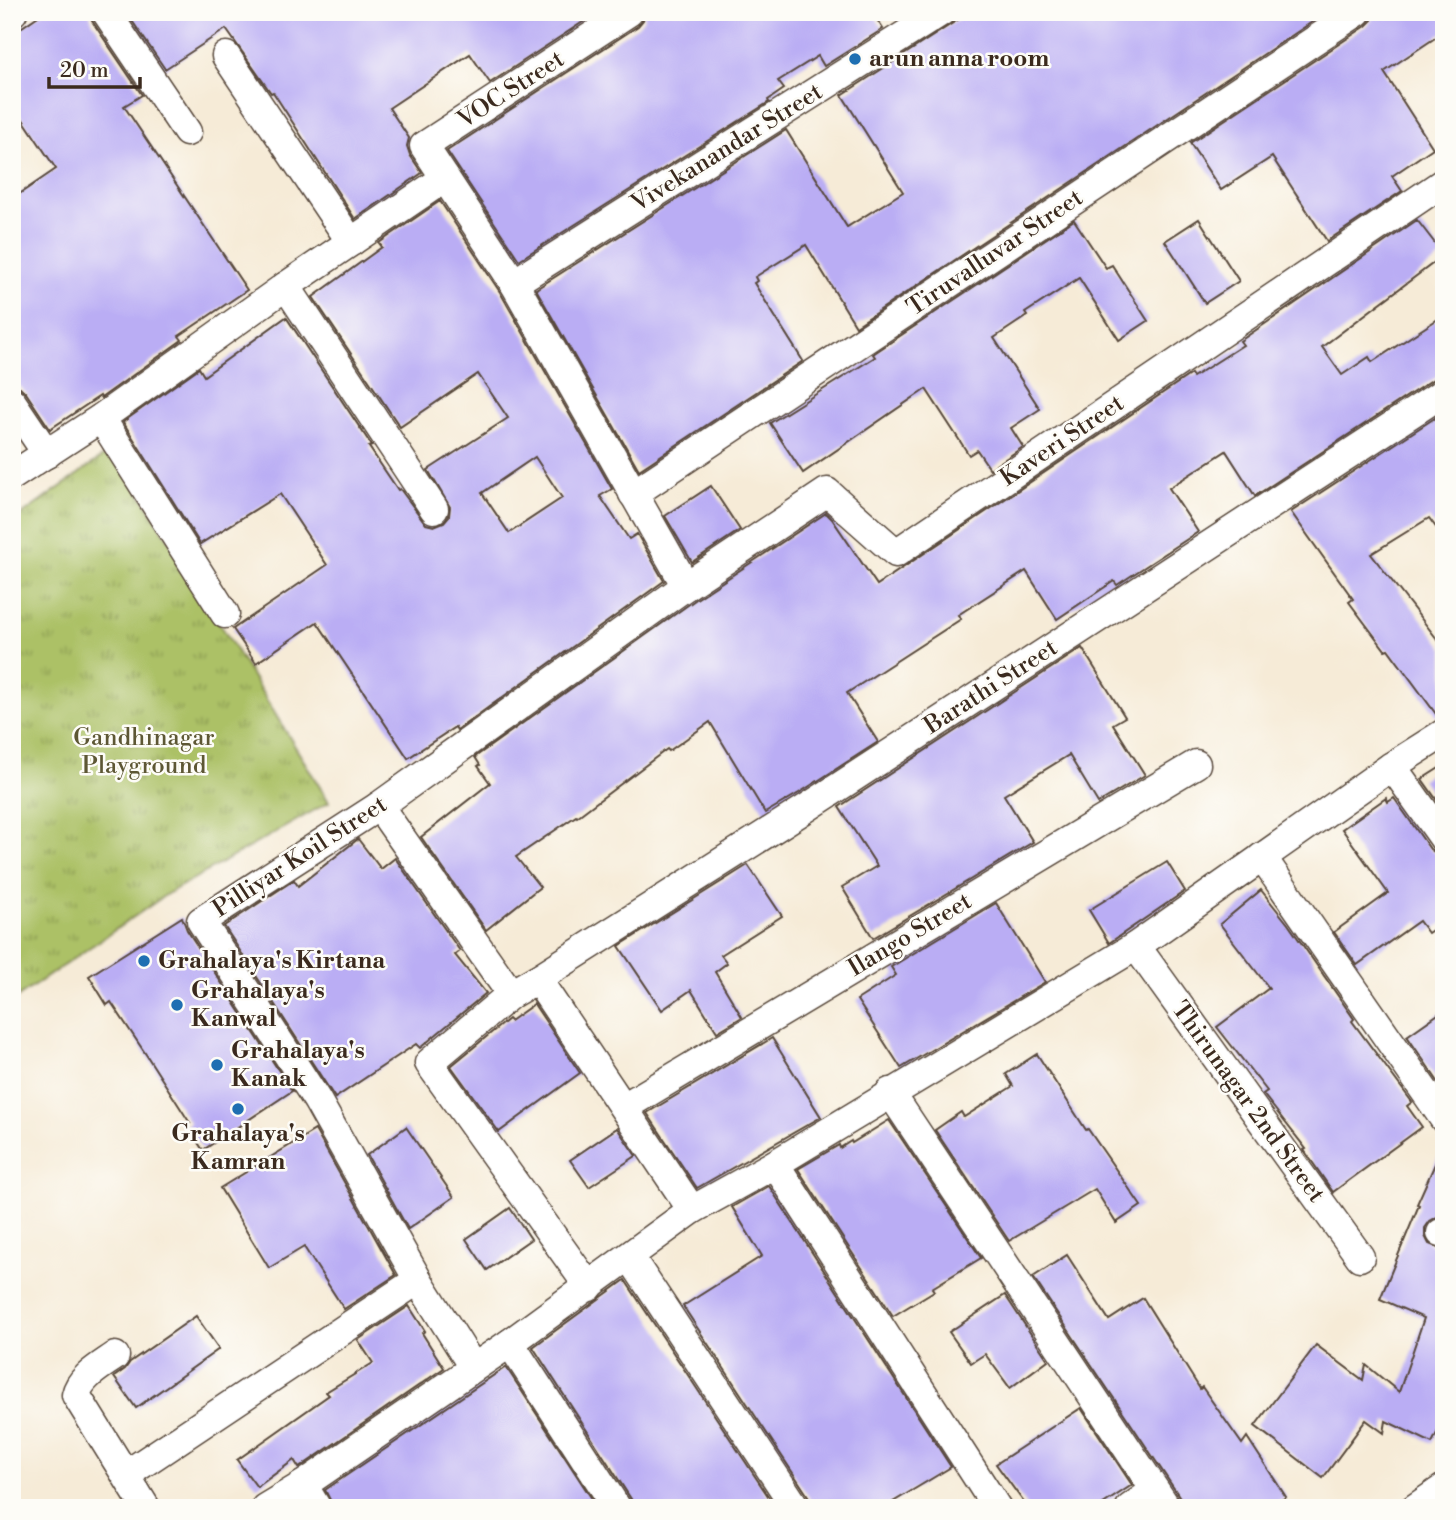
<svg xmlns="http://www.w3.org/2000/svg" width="1456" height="1520" font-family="'Libre Bodoni',serif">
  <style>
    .park { fill: url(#park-tufts); stroke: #747642; stroke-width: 2 }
    .building { fill: #baadf4; fill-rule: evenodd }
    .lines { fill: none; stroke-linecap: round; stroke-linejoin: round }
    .street-casing { stroke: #57473a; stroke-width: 31 }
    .street { stroke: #fff; stroke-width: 28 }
    .poi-dot { fill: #1f6fb2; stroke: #fdfcf7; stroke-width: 2.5 }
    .labels { text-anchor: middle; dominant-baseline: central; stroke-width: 5; stroke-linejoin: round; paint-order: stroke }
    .poi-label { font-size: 24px; font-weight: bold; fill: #3b2a1e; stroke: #fdfcf7; text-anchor: start }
    .street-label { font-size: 24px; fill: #3b2a1e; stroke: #fdfcf7 }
    .park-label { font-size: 24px; fill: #5d5734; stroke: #fdfcf7 }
  </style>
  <defs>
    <pattern id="park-tufts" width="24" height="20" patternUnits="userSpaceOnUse" patternTransform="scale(1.75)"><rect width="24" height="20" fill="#acc166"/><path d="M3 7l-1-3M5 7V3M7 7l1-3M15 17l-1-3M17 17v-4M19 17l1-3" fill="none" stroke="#8d9d53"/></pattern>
  </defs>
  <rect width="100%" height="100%" fill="#fdfcf7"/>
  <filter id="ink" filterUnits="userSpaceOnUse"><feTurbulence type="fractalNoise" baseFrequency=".0143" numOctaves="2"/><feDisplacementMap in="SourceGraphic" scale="14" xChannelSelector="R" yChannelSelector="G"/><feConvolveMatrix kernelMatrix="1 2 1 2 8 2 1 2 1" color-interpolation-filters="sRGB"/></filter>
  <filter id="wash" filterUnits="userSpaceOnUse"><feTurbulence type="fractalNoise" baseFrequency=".00686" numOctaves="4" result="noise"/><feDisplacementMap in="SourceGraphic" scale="28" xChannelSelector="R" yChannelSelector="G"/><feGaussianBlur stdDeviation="1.57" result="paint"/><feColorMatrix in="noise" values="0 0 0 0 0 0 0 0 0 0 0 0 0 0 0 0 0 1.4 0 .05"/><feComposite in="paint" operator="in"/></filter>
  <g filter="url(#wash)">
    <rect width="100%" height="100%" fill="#f6ebd7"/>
    <polygon class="park" points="113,449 329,802 167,894 12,1001 12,522"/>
    <g id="blocks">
      <g class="building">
        <polygon points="44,12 89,12 92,21 142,95 124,106 247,290 179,336 182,340 101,398 100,396 50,429 26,393 20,387 12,386 12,199 56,169 12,103 12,34"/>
        <polygon points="126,12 598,12 490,83 470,54 389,108 409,138 407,146 410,155 422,173 355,219 273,92 271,93 226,29 165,69"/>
        <polygon points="645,12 872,12 883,29 824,66 818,56 778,81 784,89 768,100 769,102 519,260 447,151 638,26 643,20"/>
        <polygon points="970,12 1327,12 856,326 806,245 755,277 757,281 754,283 803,361 639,470 536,289 786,130 847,227 903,192 842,95"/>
        <polygon points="1373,12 1444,12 1444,32 1384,72 1433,148 1392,176 1402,191 1327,241 1272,157 1221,190 1190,143 1366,26 1372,20"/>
        <path d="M440,201l60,91 112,197 -12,7 29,43 8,-5 27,47 -207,149 -2,-3 -47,31 -91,-136 -61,41 -23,-34 94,-64 -47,-71 -80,50 -77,-122 76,-54 5,8 82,-59 86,129 -3,1 29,43 2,-1 26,35 8,2 10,-4 5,-6 1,-9 -22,-37 80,-52 -30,-44 -78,53 -87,-130 69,-50 -3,-4zM535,457l27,41 -53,35 -27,-40z"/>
        <polygon points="1199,219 1239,281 1205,303 1165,241"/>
        <polygon points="1074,220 1106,268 1112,265 1148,321 1119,340 1079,278 1025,313 1027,316 994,338 1040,409 1011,428 1023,447 990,469 977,450 969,455 926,389 803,473 770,423 875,357 873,354"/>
        <polygon points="1417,220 1444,255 1322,347 1342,375 1369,357 1372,362 1444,315 1444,375 1435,378 1255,496 1226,451 1169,488 1198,532 1117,585 1114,581 1057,619 1026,571 958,615 961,619 847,693 878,742 799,793 765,813 710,722 669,751 667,749 577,817 576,816 516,857 540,887 486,930 421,837 490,783 478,766 480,765 475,757 695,600 826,513 832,519 877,585 1191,374 1193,377 1243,345 1240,341"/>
        <polygon points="1444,412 1444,538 1429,518 1371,554 1444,648 1444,716 1439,718 1388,649 1385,650 1349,602 1353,599 1291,512"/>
        <polygon points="711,486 740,530 692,562 665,516"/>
        <polygon points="1082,648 1125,717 1113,724 1145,775 1098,803 1069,755 1004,795 1033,842 873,938 842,887 877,866 839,807"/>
        <polygon points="1444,765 1444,810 1422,779"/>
        <polygon points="1386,798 1388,802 1394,798 1430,849 1437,854 1444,855 1444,922 1428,933 1419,921 1357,965 1334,932 1388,893 1342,829"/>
        <polygon points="358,839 381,869 395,858 460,951 455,955 486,993 420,1048 416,1044 335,1098 224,926 294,880 298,886"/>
        <polygon points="1167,862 1185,891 1109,943 1089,910"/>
        <polygon points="748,865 782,916 721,955 727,963 715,972 742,1017 717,1032 691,990 662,1010 619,946"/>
        <polygon points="1261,890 1288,924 1354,1019 1352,1021 1412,1102 1407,1106 1422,1127 1333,1192 1304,1150 1306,1149 1263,1094 1267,1091 1217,1027 1269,988 1220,924"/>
        <polygon points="996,903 1045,982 901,1068 857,1000 896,975 891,967"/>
        <polygon points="182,917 187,930 292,1091 203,1150 186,1125 190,1123 147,1056 111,1002 107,1005 89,976"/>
        <polygon points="534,1004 580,1073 499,1132 451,1066 508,1019 510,1021"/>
        <polygon points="1444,1010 1444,1080 1439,1083 1407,1036"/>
        <polygon points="772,1038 821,1117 697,1188 647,1113"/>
        <polygon points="1037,1054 1086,1130 1088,1129 1141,1206 1116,1223 1095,1189 1009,1241 935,1130 961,1112 964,1117 1013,1086 1006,1074"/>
        <polygon points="889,1120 981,1258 932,1288 934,1291 893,1316 798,1169 839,1145 840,1148 851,1141 852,1143"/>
        <polygon points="406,1127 454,1197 408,1229 367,1155"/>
        <polygon points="617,1128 636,1156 589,1187 570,1160"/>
        <polygon points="315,1130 396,1275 344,1309 304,1247 269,1268 220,1188"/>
        <polygon points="1443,1146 1444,1217 1437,1217 1430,1221 1425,1228 1425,1236 1429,1244 1444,1250 1444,1419 1432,1443 1386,1421 1384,1433 1366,1420 1323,1478 1255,1426 1316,1345 1363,1380 1366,1365 1399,1392 1424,1318 1380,1299 1419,1205 1417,1204"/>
        <polygon points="769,1186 951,1467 883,1508 813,1508 810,1499 683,1306 762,1256 732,1207"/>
        <polygon points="510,1208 531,1239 487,1270 466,1239"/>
        <polygon points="1067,1255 1109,1320 1143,1298 1200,1389 1202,1387 1242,1444 1247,1437 1286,1497 1269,1508 1184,1508 1181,1499 1033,1277"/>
        <polygon points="625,1280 776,1508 634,1508 631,1499 533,1347"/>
        <polygon points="1005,1295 1048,1360 1010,1388 985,1354 971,1363 949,1332"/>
        <polygon points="409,1306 425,1331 422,1333 444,1368 299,1468 294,1460 257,1487 237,1460 329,1395 326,1392 373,1363 358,1340"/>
        <polygon points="196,1316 219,1349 136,1408 114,1377 125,1369 130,1362"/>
        <polygon points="506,1367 594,1502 585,1508 334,1508 325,1490"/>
        <polygon points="1081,1408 1132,1485 1097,1508 1028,1508 996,1464"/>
      </g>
    </g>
  </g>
  <g filter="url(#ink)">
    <use href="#blocks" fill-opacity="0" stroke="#57473a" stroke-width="2"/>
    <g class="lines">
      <g class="street-casing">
        <g id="street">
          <polyline points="12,12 13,12"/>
          <polyline points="106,12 187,132"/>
          <polyline points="629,12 424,146 514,283 686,586"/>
          <polyline points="226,56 351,242"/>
          <polyline points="514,283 941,12"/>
          <polyline points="286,286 434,509"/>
          <polyline points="12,402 47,454"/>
          <polyline points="101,418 225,614"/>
          <polyline points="12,476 101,418 286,286 445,178"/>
          <polyline points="633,494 1357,12"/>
          <polyline points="1392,766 1444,839"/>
          <polyline points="379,806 511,994 537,979 692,1210"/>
          <polyline points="1262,857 1444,1119"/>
          <polyline points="1136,946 1360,1257"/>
          <polyline points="537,979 808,807 1444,392"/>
          <polyline points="511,994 429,1063 589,1287"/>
          <polyline points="890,1092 1167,1508"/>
          <polyline points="624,1107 1196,764"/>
          <polyline points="775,1164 997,1508"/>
          <polyline points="1441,1233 1444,1234"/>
          <polyline points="630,1257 796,1508"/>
          <polyline points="510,1343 617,1508"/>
          <path d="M115,1356c-14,10 -35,21 -39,39l70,113"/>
          <polyline points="473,1367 418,1280 317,1100 201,921 379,806 686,586 827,492 896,553 1444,182"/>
          <polyline points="127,1474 418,1280"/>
          <polyline points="303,1485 317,1508"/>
          <polyline points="265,1508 303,1485 510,1343 692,1210 775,1164 1136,946 1392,766 1444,733"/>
          <polyline points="1130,1508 1154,1491"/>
          <polyline points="1415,1508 1444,1488"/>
        </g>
      </g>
      <use href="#street" class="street"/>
    </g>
  </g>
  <g class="poi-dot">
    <circle cx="855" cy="59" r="7"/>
    <circle cx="144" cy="961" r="7"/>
    <circle cx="177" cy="1005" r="7"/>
    <circle cx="217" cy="1065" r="7"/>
    <circle cx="238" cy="1109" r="7"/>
  </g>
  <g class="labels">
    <g class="poi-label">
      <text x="869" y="59">arun anna room</text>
      <text x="158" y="961">Grahalaya's Kirtana</text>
      <text x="191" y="991">Grahalaya's<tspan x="191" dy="28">Kanwal</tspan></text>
      <text x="231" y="1051">Grahalaya's<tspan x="231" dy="28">Kanak</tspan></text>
      <text x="238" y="1134" text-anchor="middle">Grahalaya's<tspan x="238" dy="28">Kamran</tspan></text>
    </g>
    <g class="street-label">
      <text transform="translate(511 90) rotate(-33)">VOC Street</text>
      <text transform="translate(727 148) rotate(-32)">Vivekanandar Street</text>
      <text transform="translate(995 253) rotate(-34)">Tiruvalluvar Street</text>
      <text transform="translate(1062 441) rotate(-34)">Kaveri Street</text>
      <text transform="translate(991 687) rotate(-33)">Barathi Street</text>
      <text transform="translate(300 857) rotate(-33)">Pilliyar Koil Street</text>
      <text transform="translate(910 935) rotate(-31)">Ilango Street</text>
      <text transform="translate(1248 1102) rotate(54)">Thirunagar 2nd Street</text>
    </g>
    <g class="park-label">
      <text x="144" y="738">Gandhinagar<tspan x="144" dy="28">Playground</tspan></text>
    </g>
  </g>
  <rect width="1456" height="1520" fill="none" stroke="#fdfcf7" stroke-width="42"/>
  <path d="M49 77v10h91v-10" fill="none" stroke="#3b2a1e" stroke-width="3.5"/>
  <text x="60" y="77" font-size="21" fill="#3b2a1e" stroke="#fdfcf7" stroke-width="5" paint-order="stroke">20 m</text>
</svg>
